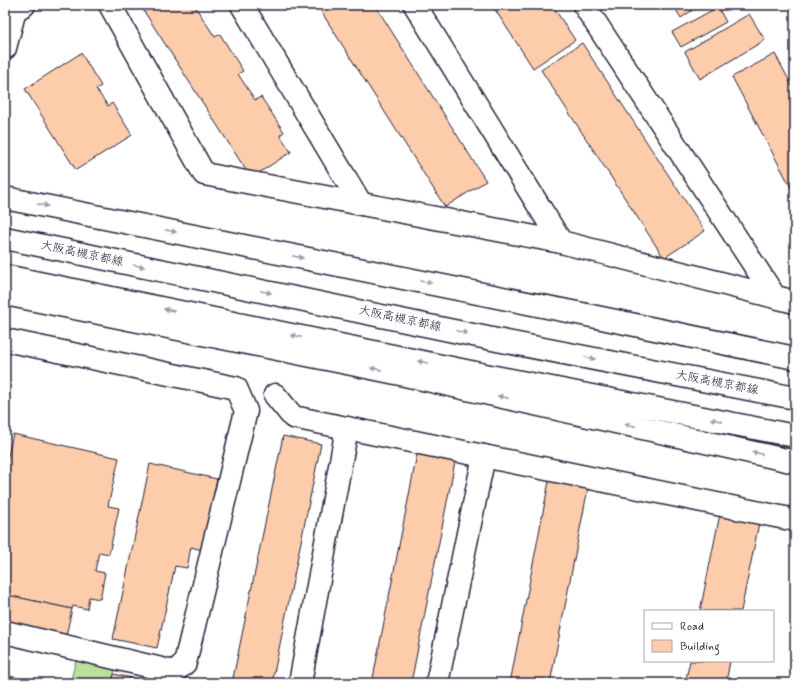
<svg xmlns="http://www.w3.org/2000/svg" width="800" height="688" font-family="Mynerve,'Klee One',sans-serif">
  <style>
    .green { fill: #bae19c; stroke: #6e826c }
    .building { fill: #fcccab; stroke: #22223b }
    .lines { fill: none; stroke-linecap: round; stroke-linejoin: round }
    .minor-casing { stroke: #22223b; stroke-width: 25 }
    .major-casing { stroke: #22223b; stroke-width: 25 }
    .minor { stroke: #fff; stroke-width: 22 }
    .major { stroke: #fff; stroke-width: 22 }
    .oneway { fill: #9c9ca7 }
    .labels { text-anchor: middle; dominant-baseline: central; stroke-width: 3; stroke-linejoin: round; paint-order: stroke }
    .street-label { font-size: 12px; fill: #22223b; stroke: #fff }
  </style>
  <rect width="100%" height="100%" fill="#fff"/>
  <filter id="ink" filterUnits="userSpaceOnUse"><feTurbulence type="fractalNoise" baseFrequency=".025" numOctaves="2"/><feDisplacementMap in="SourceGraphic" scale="8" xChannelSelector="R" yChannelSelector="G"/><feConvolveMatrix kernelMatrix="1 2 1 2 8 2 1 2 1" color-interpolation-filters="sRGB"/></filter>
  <g filter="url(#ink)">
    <polygon class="green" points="76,660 115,670 112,683 70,683"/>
    <g class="building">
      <polygon points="140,5 196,5 198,7 196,8 215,37 220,34 243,71 238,74 255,100 261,97 284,132 280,135 291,152 251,178"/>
      <polygon points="317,5 375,5 486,181 445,207"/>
      <polygon points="492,5 552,5 575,40 533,68"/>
      <polygon points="673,5 700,5 681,18"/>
      <polygon points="718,7 726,22 681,47 672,32"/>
      <polygon points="749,14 765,40 700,79 685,52"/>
      <polygon points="582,43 705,231 664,258 541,70"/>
      <polygon points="81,53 101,86 96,89 108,106 112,103 132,135 76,170 25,89"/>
      <polygon points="775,54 795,91 795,195 732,77"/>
      <polygon points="13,434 119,458 108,506 119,508 109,554 99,552 95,571 105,573 100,599 89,597 87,609 73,606 72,609 7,595 8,591 5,591 5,469"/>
      <polygon points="283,436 321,444 272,683 232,683"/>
      <polygon points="417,454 455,462 411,683 372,683"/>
      <polygon points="150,464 217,479 202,550 191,547 187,568 175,566 157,648 113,639"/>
      <polygon points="549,481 588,488 550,683 510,683"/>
      <polygon points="720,514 759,523 741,611 700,611"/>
      <polygon points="5,591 8,591 7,595 72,609 66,636 5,623"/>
      <polygon points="690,661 730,661 726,683 685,683"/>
      <polygon points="114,674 153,683 112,683"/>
      <polygon points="10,676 35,682 35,683 8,683"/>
    </g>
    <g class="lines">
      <g class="minor-casing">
        <g id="minor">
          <polyline points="110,5 204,174 561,242"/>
          <polyline points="242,5 361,204"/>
          <polyline points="415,5 561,242 775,297"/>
          <polyline points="584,5 775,297 795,302"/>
          <polyline points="5,48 15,10 24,5"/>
          <polyline points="5,198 582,314 795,358"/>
          <polyline points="5,294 391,372 795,462"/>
          <polyline points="5,340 236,388 246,411 185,663 174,672 5,632"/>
          <polyline points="275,395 293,417 795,520"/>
          <polyline points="300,683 347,428"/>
          <polyline points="437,683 484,456"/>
        </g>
      </g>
      <g class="major-casing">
        <g id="major">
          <polyline points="5,238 497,340 795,398"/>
          <polyline points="5,276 490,376 795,436"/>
        </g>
      </g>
      <use href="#minor" class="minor"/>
      <use href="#major" class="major"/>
    </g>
    <defs><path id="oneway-solid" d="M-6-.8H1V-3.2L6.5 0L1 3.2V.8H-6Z"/></defs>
    <g class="oneway">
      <use href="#oneway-solid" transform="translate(43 205) rotate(11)"/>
      <use href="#oneway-solid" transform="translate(171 231) rotate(11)"/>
      <use href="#oneway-solid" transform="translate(298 257) rotate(11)"/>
      <use href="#oneway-solid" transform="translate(139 266) rotate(12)"/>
      <use href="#oneway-solid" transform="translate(426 282) rotate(11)"/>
      <use href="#oneway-solid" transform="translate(266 292) rotate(12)"/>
      <use href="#oneway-solid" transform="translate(169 310) rotate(-168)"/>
      <use href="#oneway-solid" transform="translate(462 332) rotate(12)"/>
      <use href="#oneway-solid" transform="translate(296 336) rotate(-168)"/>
      <use href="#oneway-solid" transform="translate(590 358) rotate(11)"/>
      <use href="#oneway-solid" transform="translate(423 362) rotate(-168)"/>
      <use href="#oneway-solid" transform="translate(376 369) rotate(-169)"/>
      <use href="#oneway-solid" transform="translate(503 397) rotate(-167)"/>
      <use href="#oneway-solid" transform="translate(716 420) rotate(-169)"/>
      <use href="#oneway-solid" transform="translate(630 425) rotate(-167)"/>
      <use href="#oneway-solid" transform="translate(757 453) rotate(-167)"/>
    </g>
  </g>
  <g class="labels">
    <g class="street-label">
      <text transform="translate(82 254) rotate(12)">大阪高槻京都線</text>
      <text transform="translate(400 319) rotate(12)">大阪高槻京都線</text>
      <text transform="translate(717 383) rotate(11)">大阪高槻京都線</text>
    </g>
  </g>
  <rect width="800" height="688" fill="none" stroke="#fff" stroke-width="20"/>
  <rect x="10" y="10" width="780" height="668" fill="none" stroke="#22223b" stroke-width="1.5" filter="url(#ink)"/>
  <rect x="644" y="610" width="130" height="52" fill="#ffffff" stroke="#a7a7b1"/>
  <rect x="652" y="623" width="20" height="6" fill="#ffffff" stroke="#a7a7b1"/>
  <text x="680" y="630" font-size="12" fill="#22223b">Road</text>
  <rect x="652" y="640" width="20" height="12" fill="#fcccab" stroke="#a7a7b1"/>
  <text x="680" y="650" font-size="12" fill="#22223b">Building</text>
</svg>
